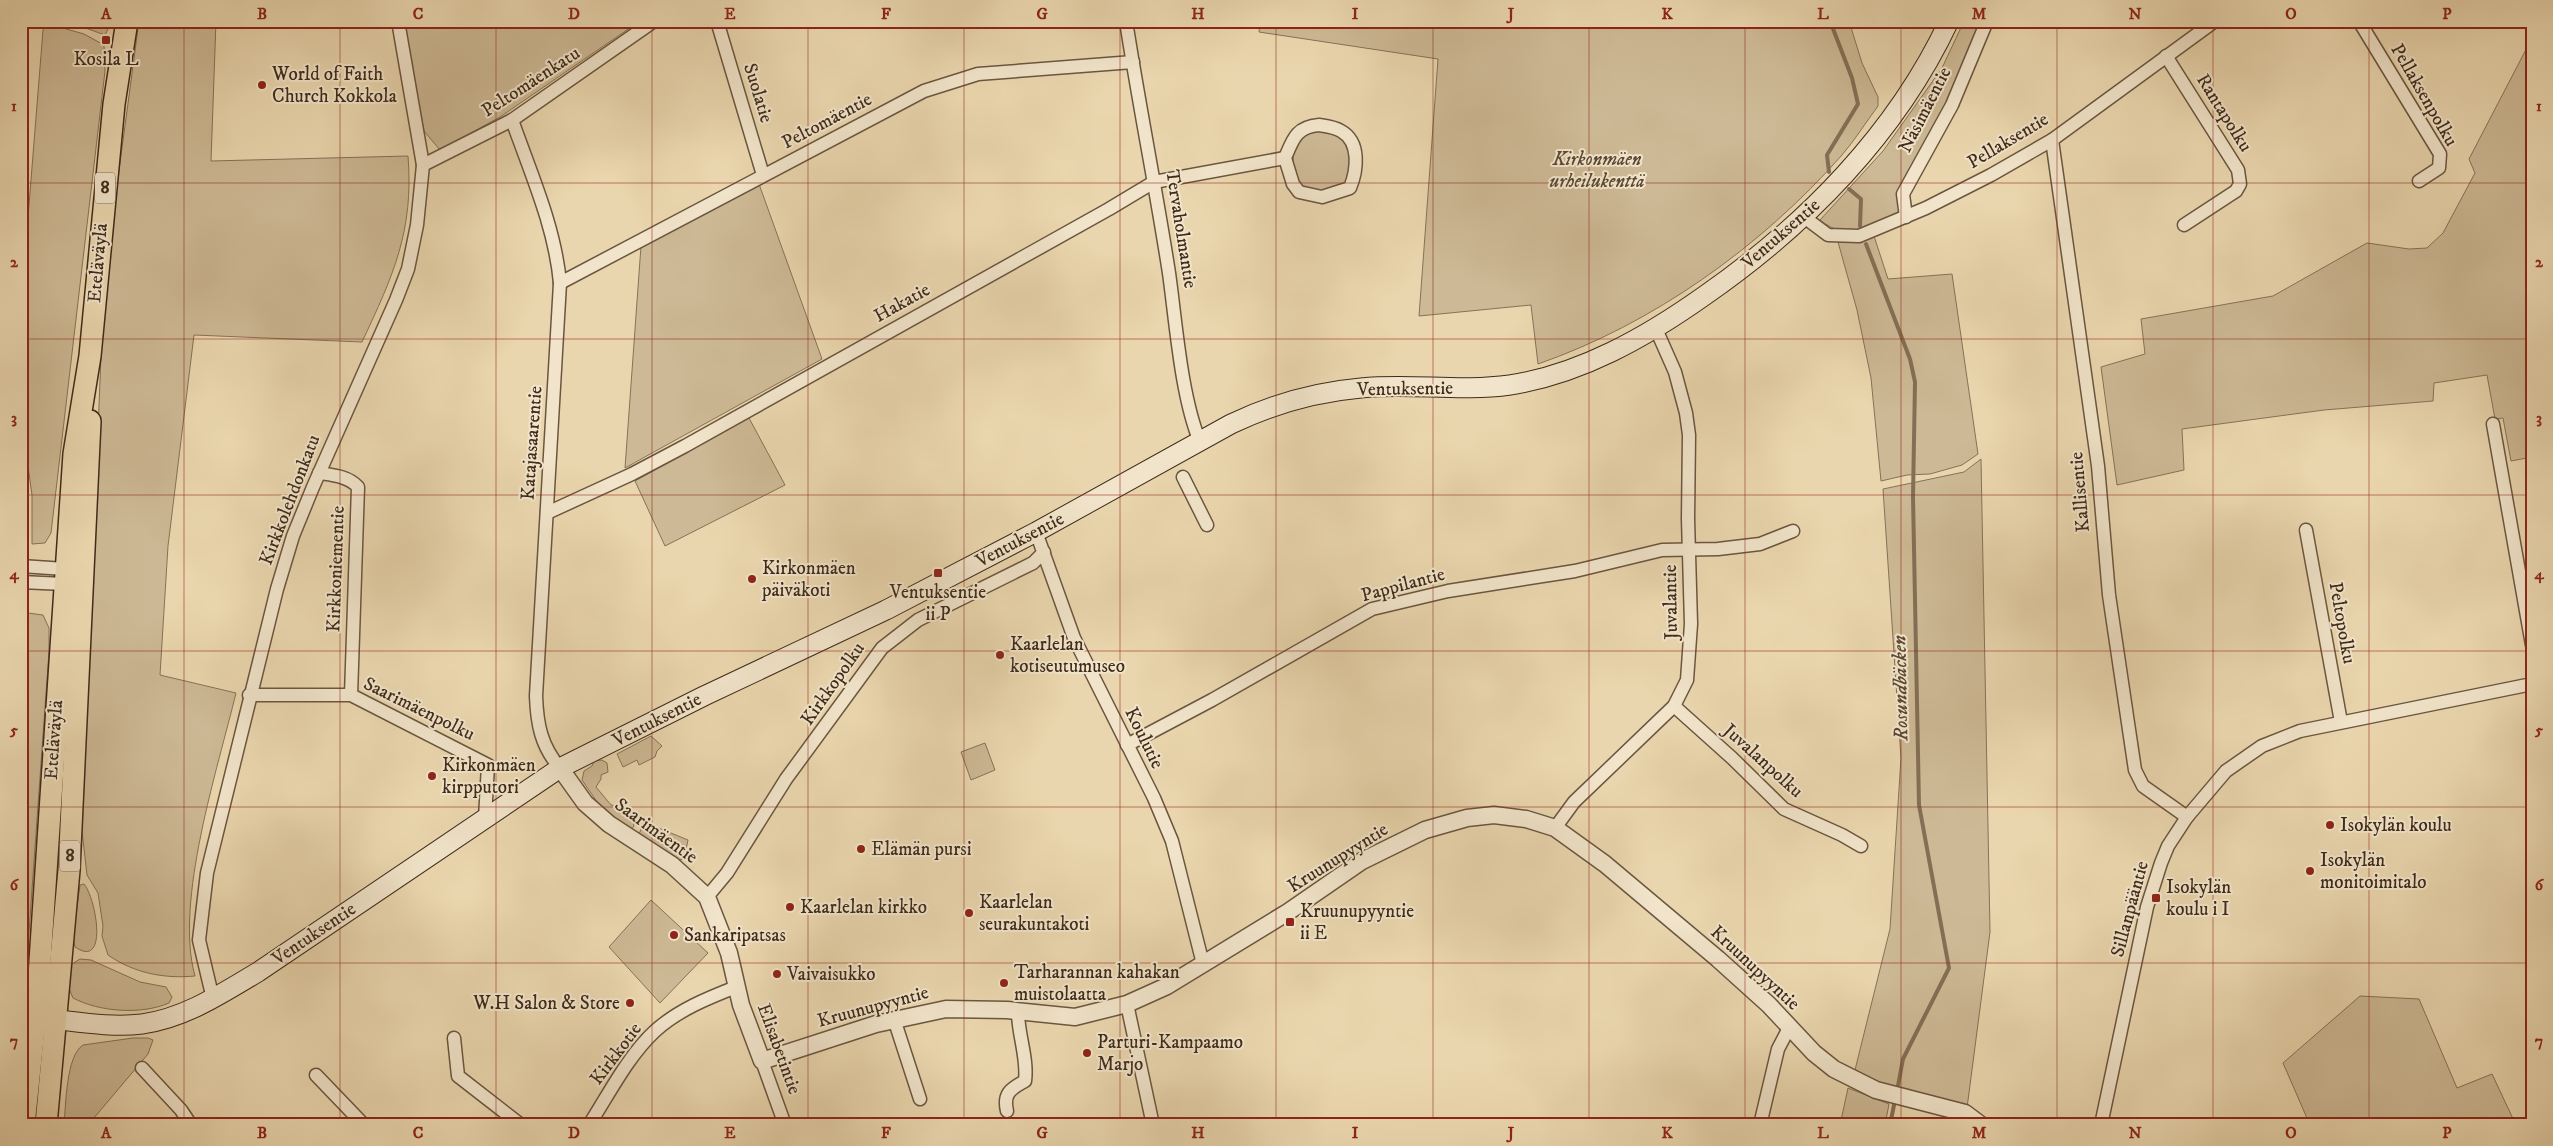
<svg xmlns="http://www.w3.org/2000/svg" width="2553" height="1146" font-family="'IM FELL DW Pica',serif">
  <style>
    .green { fill: #cdb995; stroke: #867258 }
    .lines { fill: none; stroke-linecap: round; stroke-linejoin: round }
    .stream { stroke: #836f55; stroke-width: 4 }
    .minor-casing { stroke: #6a5640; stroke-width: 15 }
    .tertiary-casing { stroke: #6a5640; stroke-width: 19 }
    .secondary-casing { stroke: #3f2b1b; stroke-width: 21 }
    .trunk-casing { stroke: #3f2b1b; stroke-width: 24 }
    .minor { stroke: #f1e4ca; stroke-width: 12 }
    .tertiary { stroke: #f1e4ca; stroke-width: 16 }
    .secondary { stroke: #f1e4ca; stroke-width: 19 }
    .trunk { stroke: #ead6ae; stroke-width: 21 }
    .grid { fill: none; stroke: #8f2418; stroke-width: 1; stroke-opacity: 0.55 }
    .poi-dot { fill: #8f2418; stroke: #f1e4ca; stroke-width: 2 }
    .labels { text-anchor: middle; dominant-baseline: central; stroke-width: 4; stroke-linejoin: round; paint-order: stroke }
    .shield { fill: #f1e4ca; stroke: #746250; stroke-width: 1 }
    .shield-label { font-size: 18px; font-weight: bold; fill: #3f2b1b }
    .poi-label { font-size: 19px; fill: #3f2b1b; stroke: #f1e4ca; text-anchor: start }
    .street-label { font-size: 19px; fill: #3f2b1b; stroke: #f1e4ca }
    .park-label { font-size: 19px; font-style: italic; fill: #5b4733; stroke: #f1e4ca }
    .water-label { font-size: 20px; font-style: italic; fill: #5b4733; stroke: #f1e4ca }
    .neatline { fill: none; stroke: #8f2418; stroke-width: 2 }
    .grid-label { font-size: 16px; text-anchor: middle; font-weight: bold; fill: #8f2418 }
  </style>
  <rect width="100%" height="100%" fill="#ead6ae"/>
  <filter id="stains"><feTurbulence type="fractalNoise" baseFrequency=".004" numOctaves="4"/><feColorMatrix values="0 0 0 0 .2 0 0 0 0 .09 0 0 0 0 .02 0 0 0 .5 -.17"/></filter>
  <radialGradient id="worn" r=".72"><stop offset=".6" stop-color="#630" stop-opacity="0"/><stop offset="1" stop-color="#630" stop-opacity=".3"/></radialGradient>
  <g class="green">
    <polygon points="66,21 112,21 105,35"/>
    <path d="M139,21h77l-5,140 197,-5c6,75 -15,120 -46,186l-168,-7 -26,211 -8,129 76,18c-18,75 -62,209 -41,283 -31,3 -61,-3 -87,-21l-6,-19 1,-10 -5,-33 -11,-18 -5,-44 19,-475 9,-118z"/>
    <polygon points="403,21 640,21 500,117 440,150 424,131"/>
    <path d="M1260,21h589l13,42 16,34v9c-12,16 -23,34 -36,49 -81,92 -189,169 -304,209l-7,-59 -112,11 19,-257 -179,-27z"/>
    <path d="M1964,21h19l-82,194c-29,11 -53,28 -81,5l63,-69 59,-83z"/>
    <polygon points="52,25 84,34 104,45 105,71 51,533 45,543 32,544 32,495 21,416 21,305 43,30 46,26"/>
    <polygon points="2532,38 2532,457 2511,461 2503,418 2495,419 2487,375 2434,383 2433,401 2324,410 2182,429 2184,470 2117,485 2101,367 2145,354 2141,319 2273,296 2367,243 2409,249 2427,248 2443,233 2475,173 2469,159"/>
    <path d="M1315,129c8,2 20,3 26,8 9,10 15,37 4,47 -4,4 -13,6 -18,7 -8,1 -16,2 -23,-2 -13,-8 -13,-35 -7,-47 4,-7 11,-10 18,-13z"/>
    <polygon points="759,184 822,359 625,468 641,246"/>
    <polygon points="1874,236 1888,279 1952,274 1978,454 1962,465 1930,474 1907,475 1881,481 1871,378 1857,310 1838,242"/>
    <polygon points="749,418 785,485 665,546 635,481"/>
    <polygon points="1981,459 1990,932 1967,1108 1886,1086 1854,1074 1890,929 1901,758 1883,489 1964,472"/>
    <polygon points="28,613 43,615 49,628 49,651 28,946 21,945 21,667"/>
    <polygon points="651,736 662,746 657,751 655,757 639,765 637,760 623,767 617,754"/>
    <polygon points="985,743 995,770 971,780 961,752"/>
    <polygon points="602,760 607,763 608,772 601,775 601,779 596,787 611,805 619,806 619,810 632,818 634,826 631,830 602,809 582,780 584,771 592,766 594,761"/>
    <polygon points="644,822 688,840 684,859 679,860 644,839 639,834"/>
    <path d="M84,884c12,14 25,86 -9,63l-2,-11 7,-51z"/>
    <polygon points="651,900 708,953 660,1003 609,947"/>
    <path d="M80,959l11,1 49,22 26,5 6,10 -3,6c-28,12 -69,9 -96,-5l-6,-14 2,-18z"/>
    <polygon points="2360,996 2419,999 2457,1088 2492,1074 2515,1123 2512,1125 2310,1125 2283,1063"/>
    <path d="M133,1038h15l5,2 -5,14 -60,71h-24c2,-21 2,-69 19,-80z"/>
    <polygon points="1848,1088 1889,1104 1885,1125 1840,1125"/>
  </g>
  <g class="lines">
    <g class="stream">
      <polyline points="1829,172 1827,155 1858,104 1852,78 1830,21"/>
      <polyline points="1849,189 1861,199 1860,226"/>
      <polyline points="1866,244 1910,359 1915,382 1913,497 1919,805 1949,968 1903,1059 1897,1091"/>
      <polyline points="1890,1125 1895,1100"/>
    </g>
    <g class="minor-casing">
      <g id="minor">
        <polyline points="717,21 763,175"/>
        <path d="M1126,21c13,84 30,168 43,252 7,50 12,123 31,169"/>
        <polyline points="2359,21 2440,154 2439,168 2419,181"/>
        <polyline points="2166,56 2238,170 2240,184 2236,191 2184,225"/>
        <path d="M512,120c19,54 43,107 48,163l-24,413c1,28 5,50 24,72"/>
        <path d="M1319,125c7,1 16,2 22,6 20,11 16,40 9,57l-28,9 -23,-5 -6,-8 -8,-26c8,-19 11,-31 34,-33z"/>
        <polyline points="2052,140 2098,466 2109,595 2135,770 2143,786 2187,817"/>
        <polyline points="423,165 512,120 654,21"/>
        <polyline points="1804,217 1828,235 1859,236 1926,208 1991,175 2052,140 2215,21"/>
        <polyline points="1906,217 1903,194 1952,105 1987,21"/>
        <polyline points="560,283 924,91 978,74 1133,62"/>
        <polyline points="2493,424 2532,645"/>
        <path d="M319,473c13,2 29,3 39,14l-7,208"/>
        <polyline points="1183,477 1207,525"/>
        <polyline points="547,513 632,474 685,446 1109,209 1154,182 1285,158"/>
        <polyline points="2306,530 2341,722"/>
        <polyline points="1036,532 1074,638 1154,798 1172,841 1203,964"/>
        <polyline points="21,566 65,569 71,572"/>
        <polyline points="21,582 64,584 70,582"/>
        <polyline points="249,695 351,695 488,765 485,818"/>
        <polyline points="1674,706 1732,758 1784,809 1842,835 1861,846"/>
        <polyline points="1127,745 1212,700 1372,609 1448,591 1575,571 1662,550 1718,549 1760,544 1793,531"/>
        <polyline points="1555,828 1574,802 1674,706 1687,680 1691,624 1688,519 1689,435 1686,413 1675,372 1656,329"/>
        <polyline points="707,897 727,873 786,779 882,648 918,620 1033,563 1044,552"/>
        <polyline points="213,999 199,940 207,873 277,589 293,536 313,487 396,300 408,269 417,225 423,165 398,21"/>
        <polyline points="1127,1004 1153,1125"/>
        <polyline points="894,1019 920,1099"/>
        <polyline points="454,1038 458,1076 521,1125"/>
        <polyline points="762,1061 785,1125"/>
        <polyline points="142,1068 181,1110 191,1125"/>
        <polyline points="316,1075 364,1125"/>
        <path d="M1007,1111c-4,-17 3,-22 18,-30 3,-23 -7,-46 -7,-69"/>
        <path d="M589,1125c20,-31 39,-69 66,-94 23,-21 53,-33 81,-44"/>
        <polyline points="1760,1125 1778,1049 1789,1028"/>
        <polyline points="2101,1125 2147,907 2161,863 2168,846 2187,817 2226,771 2262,746 2300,731 2532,684"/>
      </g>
    </g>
    <g class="tertiary-casing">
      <polyline id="tertiary" points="560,768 585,803 609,824 672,865 707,897 729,953 741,1005 762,1061 876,1024 946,1009 1007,1010 1075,1017 1127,1004 1167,986 1288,912 1362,861 1425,830 1467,818 1494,815 1526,819 1555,828 1605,864 1718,959 1769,1005 1814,1053 1834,1069 1876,1090 1965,1113 1981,1125"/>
    </g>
    <g class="secondary-casing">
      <path id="secondary" d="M41,1018c33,3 68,10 101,6 43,-6 79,-30 116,-52l302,-204 144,-72 182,-86 150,-78 195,-108c42,-20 84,-32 130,-36 50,-5 99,4 149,-3 71,-11 136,-48 194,-89 101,-70 192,-162 245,-275"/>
    </g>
    <g class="trunk-casing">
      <g id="trunk">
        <polyline points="24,1125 38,991 74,454 90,356 114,104 127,21"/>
        <polyline points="46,1125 69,870 90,421"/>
      </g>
    </g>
    <use href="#minor" class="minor"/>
    <use href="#tertiary" class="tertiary"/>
    <use href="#secondary" class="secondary"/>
    <use href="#trunk" class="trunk"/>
  </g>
  <path class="grid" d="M184,21v1104M340,21v1104M496,21v1104M652,21v1104M808,21v1104M964,21v1104M1120,21v1104M1276,21v1104M1433,21v1104M1589,21v1104M1745,21v1104M1901,21v1104M2057,21v1104M2213,21v1104M2369,21v1104M21,183h2511M21,339h2511M21,495h2511M21,651h2511M21,807h2511M21,963h2511"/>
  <g class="poi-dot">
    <rect x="101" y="35" width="10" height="10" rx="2.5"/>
    <circle cx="262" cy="85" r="5"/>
    <rect x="933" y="568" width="10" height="10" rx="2.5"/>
    <circle cx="752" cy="579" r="5"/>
    <circle cx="1000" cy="655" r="5"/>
    <circle cx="432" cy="776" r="5"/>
    <circle cx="2330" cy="825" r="5"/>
    <circle cx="861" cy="849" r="5"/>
    <circle cx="2310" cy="871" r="5"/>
    <rect x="2151" y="893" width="10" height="10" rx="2.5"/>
    <circle cx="790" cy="907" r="5"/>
    <circle cx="969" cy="913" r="5"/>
    <rect x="1285" y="917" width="10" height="10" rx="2.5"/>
    <circle cx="674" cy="935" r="5"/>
    <circle cx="777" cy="974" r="5"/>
    <circle cx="1004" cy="983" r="5"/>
    <circle cx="630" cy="1003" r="5"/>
    <circle cx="1087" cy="1053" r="5"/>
  </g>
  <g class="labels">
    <g class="shield">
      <rect x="95" y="172.5" width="20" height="31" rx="4"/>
      <rect x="60" y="840.5" width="20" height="31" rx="4"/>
    </g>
    <g class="shield-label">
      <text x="105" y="188">8</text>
      <text x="70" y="856">8</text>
    </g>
    <g class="poi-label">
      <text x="106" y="59" text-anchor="middle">Kosila L</text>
      <text x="272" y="74">World of Faith<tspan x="272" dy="22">Church Kokkola</tspan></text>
      <text x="762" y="568">Kirkonmäen<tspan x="762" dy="22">päiväkoti</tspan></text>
      <text x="938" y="592" text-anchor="middle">Ventuksentie<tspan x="938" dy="22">ii P</tspan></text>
      <text x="1010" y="644">Kaarlelan<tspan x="1010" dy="22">kotiseutumuseo</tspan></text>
      <text x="442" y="765">Kirkonmäen<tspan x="442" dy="22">kirpputori</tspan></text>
      <text x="2340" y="825">Isokylän koulu</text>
      <text x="871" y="849">Elämän pursi</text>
      <text x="2320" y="860">Isokylän<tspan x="2320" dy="22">monitoimitalo</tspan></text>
      <text x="2166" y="887">Isokylän<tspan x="2166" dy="22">koulu i I</tspan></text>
      <text x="979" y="902">Kaarlelan<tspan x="979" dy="22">seurakuntakoti</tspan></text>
      <text x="800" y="907">Kaarlelan kirkko</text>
      <text x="1300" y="911">Kruunupyyntie<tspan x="1300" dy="22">ii E</tspan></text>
      <text x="684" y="935">Sankaripatsas</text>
      <text x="1014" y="972">Tarharannan kahakan<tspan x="1014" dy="22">muistolaatta</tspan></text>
      <text x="787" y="974">Vaivaisukko</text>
      <text x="620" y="1003" text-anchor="end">W.H Salon &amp; Store</text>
      <text x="1097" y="1042">Parturi-Kampaamo<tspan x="1097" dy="22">Marjo</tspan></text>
    </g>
    <g class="street-label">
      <text transform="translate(531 82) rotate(-33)">Peltomäenkatu</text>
      <text transform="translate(758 93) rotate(73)">Suolatie</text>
      <text transform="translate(2424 95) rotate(60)">Pellaksenpolku</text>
      <text transform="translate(1925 110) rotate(-63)">Näsimäentie</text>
      <text transform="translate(2224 113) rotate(58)">Rantapolku</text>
      <text transform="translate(827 121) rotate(-28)">Peltomäentie</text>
      <text transform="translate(2008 141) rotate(-31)">Pellaksentie</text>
      <text transform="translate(1181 229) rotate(81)">Tervaholmantie</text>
      <text transform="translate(1781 234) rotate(-41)">Ventuksentie</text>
      <text transform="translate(98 263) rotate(-85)">Eteläväylä</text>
      <text transform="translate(902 303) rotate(-29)">Hakatie</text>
      <text transform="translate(1405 389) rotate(-1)">Ventuksentie</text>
      <text transform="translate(532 443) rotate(-86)">Katajasaarentie</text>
      <text transform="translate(2080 492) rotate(-95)">Kallisentie</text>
      <text transform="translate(290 500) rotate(-69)">Kirkkolehdonkatu</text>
      <text transform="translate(1020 540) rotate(-28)">Ventuksentie</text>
      <text transform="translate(336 569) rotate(-88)">Kirkkoniementie</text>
      <text transform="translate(1403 585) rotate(-15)">Pappilantie</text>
      <text transform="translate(1671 602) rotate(-91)">Juvalantie</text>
      <text transform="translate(2342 623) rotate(80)">Peltopolku</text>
      <text transform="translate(833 684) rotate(-55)">Kirkkopolku</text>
      <text transform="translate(419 709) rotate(26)">Saarimäenpolku</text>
      <text transform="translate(657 720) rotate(-27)">Ventuksentie</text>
      <text transform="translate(1144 738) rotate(64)">Koulutie</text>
      <text transform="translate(54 740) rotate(-86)">Eteläväylä</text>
      <text transform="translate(1763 761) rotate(42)">Juvalanpolku</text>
      <text transform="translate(656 831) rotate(36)">Saarimäentie</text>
      <text transform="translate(1338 858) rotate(-32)">Kruunupyyntie</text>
      <text transform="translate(2130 909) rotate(-75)">Sillanpääntie</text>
      <text transform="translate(314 934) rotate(-34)">Ventuksentie</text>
      <text transform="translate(1755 968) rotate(43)">Kruunupyyntie</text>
      <text transform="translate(873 1007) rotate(-15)">Kruunupyyntie</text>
      <text transform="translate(779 1049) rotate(70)">Elisabetintie</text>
      <text transform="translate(616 1054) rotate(-53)">Kirkkotie</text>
    </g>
    <g class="park-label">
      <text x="1597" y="159">Kirkonmäen<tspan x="1597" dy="22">urheilukenttä</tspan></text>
    </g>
    <g class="water-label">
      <text transform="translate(1901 688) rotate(-91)">Rosundbäcken</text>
    </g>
  </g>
  <rect width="2553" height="1146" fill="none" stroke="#ead6ae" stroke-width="55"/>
  <rect x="28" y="28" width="2498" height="1090" class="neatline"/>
  <g class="grid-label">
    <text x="106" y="19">A</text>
    <text x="262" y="19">B</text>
    <text x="418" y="19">C</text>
    <text x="574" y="19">D</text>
    <text x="730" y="19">E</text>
    <text x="886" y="19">F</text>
    <text x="1042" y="19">G</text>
    <text x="1198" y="19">H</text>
    <text x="1355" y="19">I</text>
    <text x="1511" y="19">J</text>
    <text x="1667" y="19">K</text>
    <text x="1823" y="19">L</text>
    <text x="1979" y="19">M</text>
    <text x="2135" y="19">N</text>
    <text x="2291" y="19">O</text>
    <text x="2447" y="19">P</text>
    <text x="14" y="111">1</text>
    <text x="2539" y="111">1</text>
    <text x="14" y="267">2</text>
    <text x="2539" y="267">2</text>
    <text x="14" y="423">3</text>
    <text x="2539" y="423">3</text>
    <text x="14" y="579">4</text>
    <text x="2539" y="579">4</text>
    <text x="14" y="735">5</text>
    <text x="2539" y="735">5</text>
    <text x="14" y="890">6</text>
    <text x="2539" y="890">6</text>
    <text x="14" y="1046">7</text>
    <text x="2539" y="1046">7</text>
    <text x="106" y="1138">A</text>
    <text x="262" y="1138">B</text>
    <text x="418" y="1138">C</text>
    <text x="574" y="1138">D</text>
    <text x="730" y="1138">E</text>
    <text x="886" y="1138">F</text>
    <text x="1042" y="1138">G</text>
    <text x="1198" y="1138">H</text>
    <text x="1355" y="1138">I</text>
    <text x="1511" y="1138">J</text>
    <text x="1667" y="1138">K</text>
    <text x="1823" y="1138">L</text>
    <text x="1979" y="1138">M</text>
    <text x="2135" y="1138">N</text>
    <text x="2291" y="1138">O</text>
    <text x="2447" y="1138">P</text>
  </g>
  <rect width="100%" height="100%" filter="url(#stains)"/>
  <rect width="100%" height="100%" fill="url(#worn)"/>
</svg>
